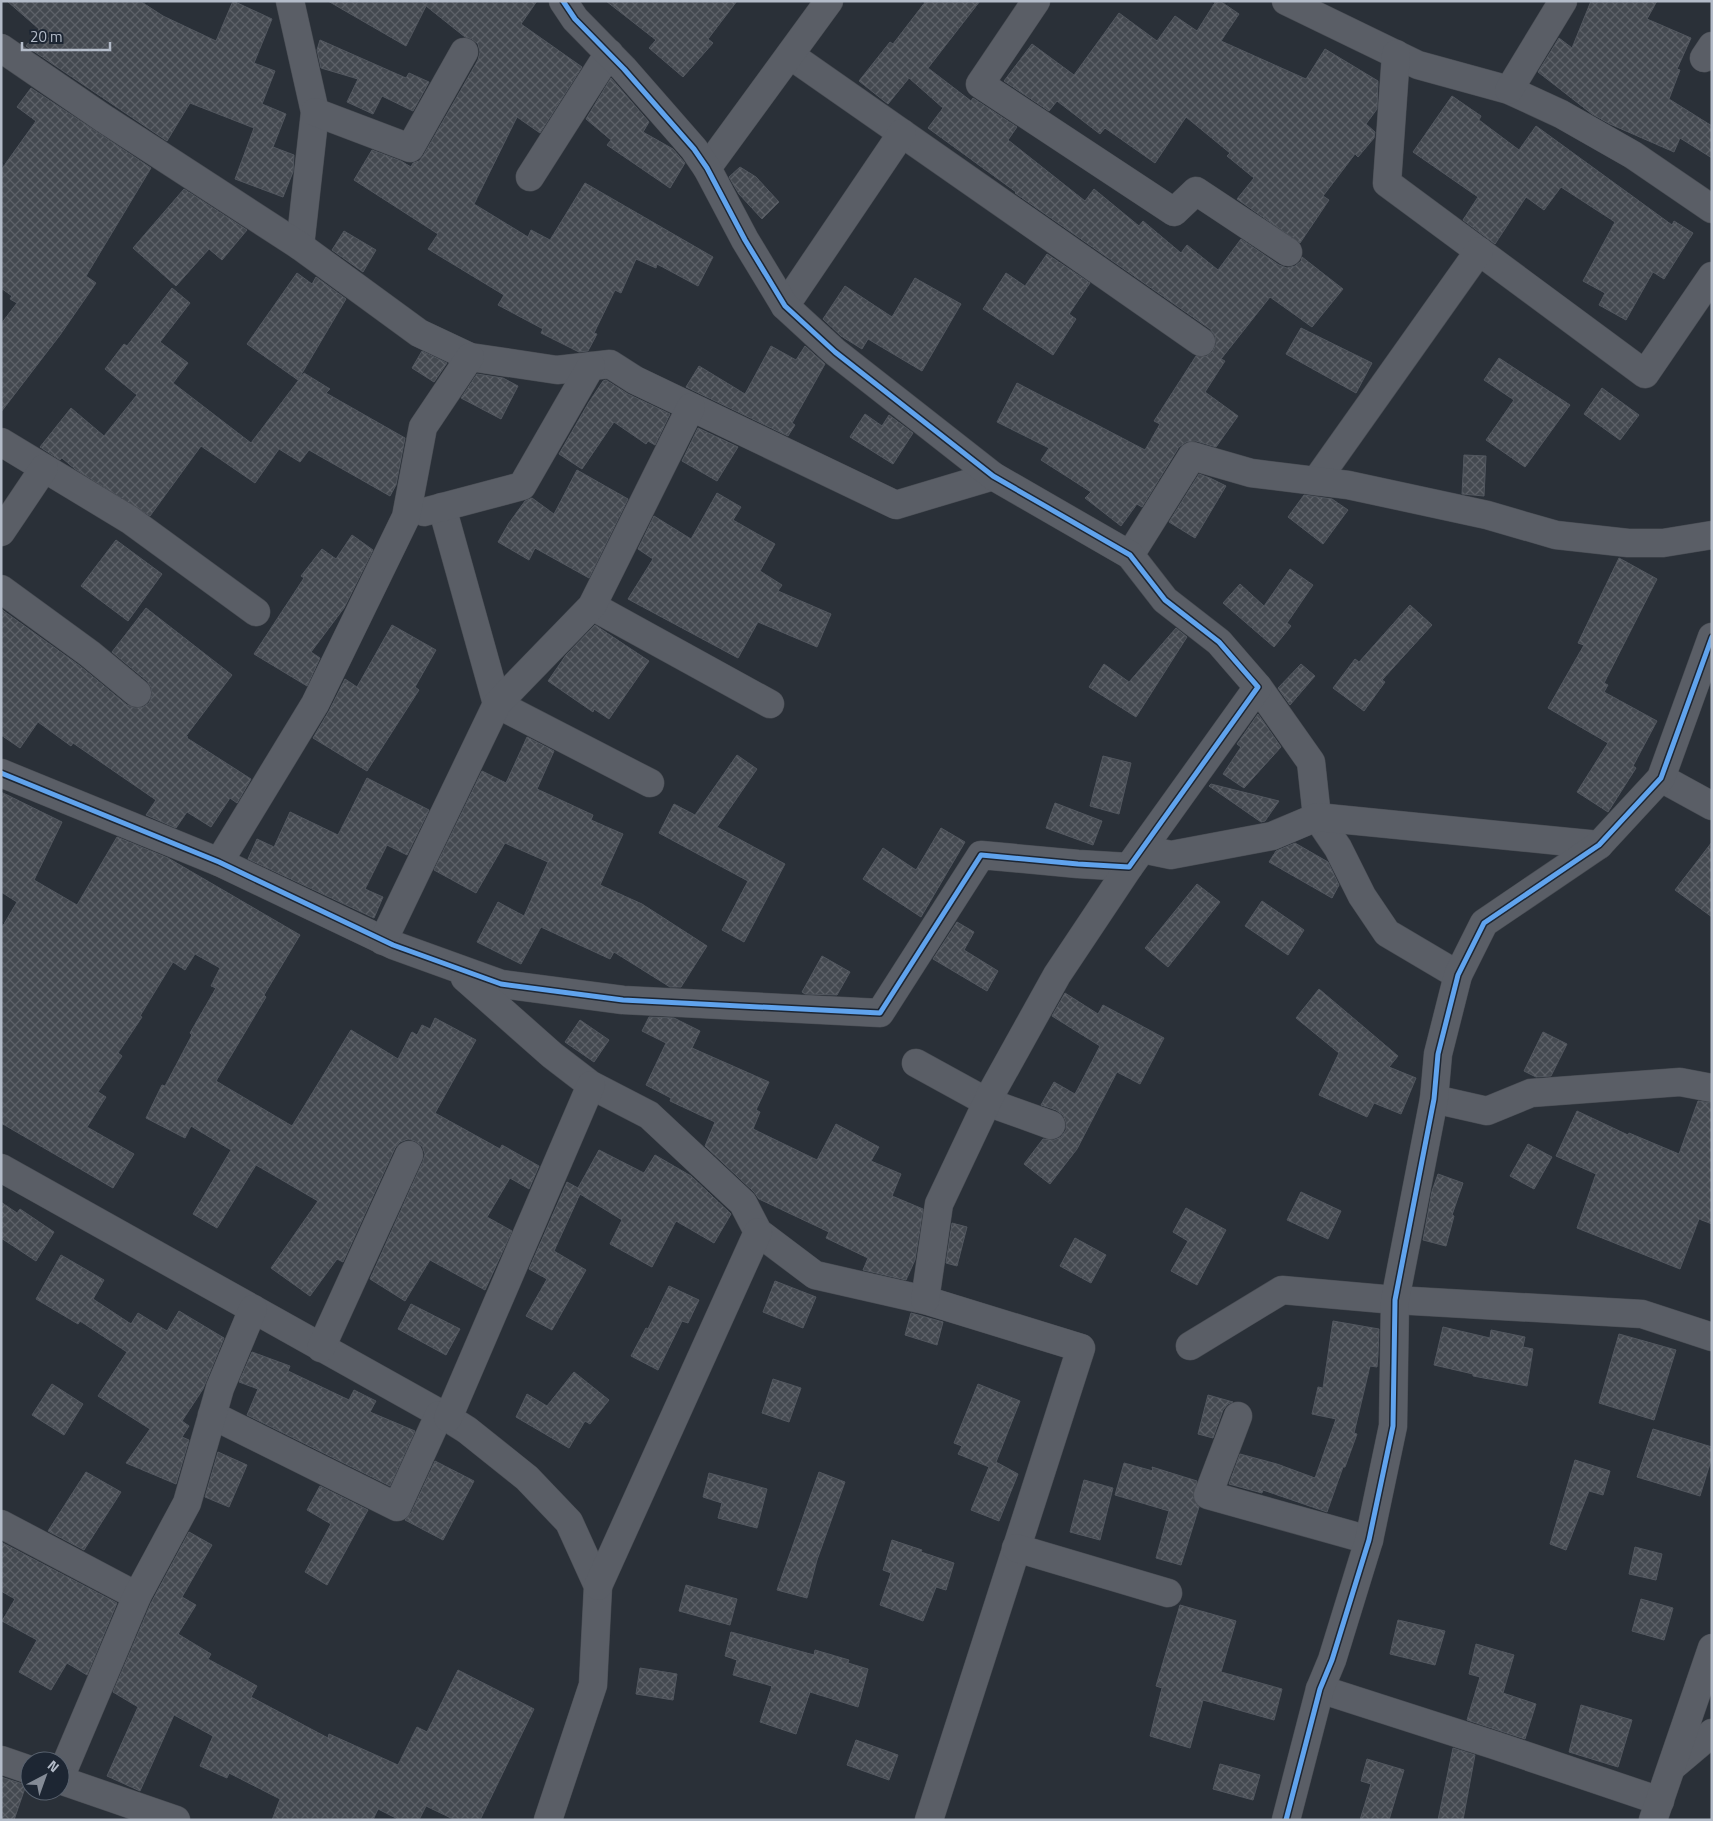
<svg xmlns="http://www.w3.org/2000/svg" width="1713" height="1821" font-family="'Titillium Web',sans-serif">
  <style>
    .building { fill: url(#building-cross-hatch); stroke: #52575f }
    .lines { fill: none; stroke-linecap: round; stroke-linejoin: round }
    .street-casing { stroke: #484c53; stroke-width: 29 }
    .street { stroke: #5a5e66; stroke-width: 28 }
    .cycleway-casing { stroke: #1d2633; stroke-width: 8 }
    .cycleway { stroke: #60a3ed; stroke-width: 5 }
  </style>
  <defs>
    <pattern id="building-cross-hatch" width="8" height="8" patternUnits="userSpaceOnUse" patternTransform="scale(1.25)"><rect width="8" height="8" fill="#444950"/><path d="M0 0l8 8M0 8l8-8" fill="none" stroke="#5d6168"/></pattern>
  </defs>
  <rect width="100%" height="100%" fill="#2a3038"/>
  <g class="building">
    <polygon points="7,1 140,1 163,16 216,41 233,1 272,19 254,63 275,71 262,104 286,114 273,147 294,155 293,172 283,197 235,179 254,128 190,103 167,141 26,46 39,29"/>
    <polygon points="328,1 537,1 521,24 582,67 540,133 517,117 474,204 528,237 531,230 550,240 585,183 713,257 698,286 657,264 656,268 636,259 621,293 615,290 594,333 597,334 588,351 579,352 541,333 543,329 498,305 504,295 428,249 438,234 354,180 372,150 401,161 411,167 413,163 419,161 423,156 478,60 480,52 478,44 472,39 465,37 426,6 406,46"/>
    <polygon points="606,1 737,1 708,39 713,43 683,77 649,48 656,40"/>
    <polygon points="926,1 980,1 928,68 971,101 973,98 1017,127 1008,140 1085,201 1094,189 1139,226 1143,221 1181,253 1187,245 1218,270 1241,239 1279,265 1287,268 1295,266 1301,261 1302,257 1343,289 1312,327 1270,297 1221,359 1225,361 1205,392 1238,416 1216,447 1196,441 1186,442 1179,447 1142,507 1137,504 1121,526 1085,498 1091,492 1041,460 1049,448 997,422 1017,383 1145,450 1160,424 1154,421 1196,356 1207,356 1213,351 1216,344 1215,336 1210,329 1015,193 1016,192 928,128 943,108 909,78 888,104 859,81 890,42 893,44"/>
    <polygon points="1216,1 1220,1 1239,14 1221,41 1306,79 1325,49 1378,81 1377,109 1366,124 1375,132 1374,138 1358,157 1355,154 1323,196 1329,200 1300,243 1237,199 1254,178 1227,156 1230,153 1186,117 1155,163 1105,128 1100,134 1057,101 1049,111 1004,81 1032,44 1074,75 1119,13 1157,41 1175,16 1197,31"/>
    <polygon points="1591,1 1657,1 1647,19 1691,38 1677,69 1680,70 1669,99 1712,126 1712,158 1680,138 1674,152 1610,124 1592,114 1538,72 1559,38 1572,48"/>
    <polygon points="320,40 406,78 409,73 429,82 413,111 382,96 373,114 347,102 358,79 321,68 317,50"/>
    <polygon points="611,78 649,122 643,132 673,149 685,163 670,188 607,145 611,140 586,119"/>
    <polygon points="31,88 151,168 86,276 96,283 60,335 1,412 1,324 17,303 10,299 12,296 1,288 1,170 36,121 17,107"/>
    <polygon points="1452,96 1481,116 1479,120 1519,150 1536,126 1672,225 1674,221 1693,233 1664,279 1653,272 1626,320 1599,305 1605,293 1583,281 1615,222 1561,187 1544,210 1526,197 1495,244 1463,220 1478,197 1413,152"/>
    <polygon points="740,167 756,177 779,202 762,219 739,194 729,177"/>
    <polygon points="184,189 247,230 222,260 209,249 176,286 133,248"/>
    <polygon points="344,231 376,250 363,272 332,250"/>
    <polygon points="1047,254 1090,283 1069,314 1076,319 1053,355 983,309 1006,273 1025,286"/>
    <polygon points="297,273 312,284 316,277 346,299 298,380 247,344"/>
    <polygon points="915,278 961,304 922,371 868,339 862,349 841,336 823,319 845,286 892,317"/>
    <polygon points="172,288 190,303 160,342 188,363 173,383 251,443 304,373 330,389 326,393 405,438 396,485 390,496 309,450 300,462 279,449 255,483 201,446 150,516 75,469 62,458 60,460 40,447 71,408 104,436 137,395 105,369 124,344 127,346"/>
    <polygon points="1301,328 1372,363 1356,393 1286,354"/>
    <polygon points="771,346 796,360 805,346 825,364 792,423 795,425 788,436 686,387 699,366 745,394"/>
    <polygon points="422,351 447,363 434,382 412,368"/>
    <polygon points="1499,358 1570,405 1525,467 1486,440 1514,400 1484,380"/>
    <polygon points="477,374 503,378 518,386 501,419 461,398"/>
    <polygon points="606,380 628,394 670,414 655,445 648,441 646,444 614,422 582,469 559,454 589,402 603,381"/>
    <polygon points="1602,388 1639,415 1620,440 1584,414"/>
    <polygon points="865,414 882,426 889,415 913,433 893,464 850,437"/>
    <polygon points="698,428 738,447 717,481 682,461"/>
    <polygon points="1464,455 1486,456 1484,496 1462,494"/>
    <polygon points="577,470 628,499 589,578 535,548 529,560 498,542 509,523 525,501 532,498 554,514"/>
    <polygon points="1199,474 1210,478 1226,486 1195,538 1169,522"/>
    <polygon points="717,493 741,507 733,520 775,544 760,571 782,585 778,591 831,614 817,647 758,622 738,658 628,599 653,559 638,549 654,516 691,539"/>
    <polygon points="1304,495 1332,499 1348,510 1323,544 1288,517"/>
    <polygon points="352,535 373,550 344,608 311,652 320,658 307,686 254,654 304,578 301,576 322,549 336,559"/>
    <polygon points="116,540 162,574 128,621 81,586"/>
    <polygon points="1619,558 1657,579 1604,683 1608,685 1604,692 1657,721 1633,766 1636,768 1608,812 1577,792 1608,743 1548,708 1584,645 1578,643"/>
    <polygon points="1290,569 1313,585 1287,623 1291,626 1274,647 1223,603 1240,584 1264,606"/>
    <polygon points="1410,605 1432,625 1382,680 1385,682 1364,711 1333,688 1355,659 1359,662"/>
    <polygon points="146,608 232,675 186,736 188,737 187,738 251,779 237,803 230,798 211,827 187,812 176,828 146,815 156,800 73,743 71,746 38,722 20,748 1,735 1,609 80,666 127,705 135,708 143,707 149,703 152,695 151,687 147,681 112,652"/>
    <polygon points="392,625 436,650 415,687 419,690 367,771 313,738 329,711 345,679 357,687"/>
    <polygon points="595,625 649,661 609,719 594,709 593,712 548,681 566,655"/>
    <polygon points="1176,628 1187,637 1136,717 1089,687 1104,664 1129,682"/>
    <polygon points="1301,664 1315,676 1290,705 1278,688"/>
    <polygon points="1258,714 1281,747 1244,788 1223,774 1241,747 1237,744"/>
    <polygon points="527,737 554,751 537,789 593,815 591,820 623,834 600,885 642,904 707,946 681,987 670,987 614,952 610,959 541,927 521,964 477,942 498,902 524,916 548,862 505,843 476,893 434,870 482,771 506,783"/>
    <polygon points="737,755 757,769 717,827 785,864 744,942 722,930 748,881 659,833 674,804 695,815"/>
    <polygon points="1103,756 1131,763 1119,814 1090,806"/>
    <polygon points="367,778 429,810 407,855 387,845 365,889 383,897 374,918 248,859 257,839 274,847 290,812 338,835"/>
    <polygon points="1211,784 1279,801 1265,821 1261,822 1209,786"/>
    <polygon points="1,792 62,822 34,880 77,905 117,837 168,858 300,935 264,995 266,997 216,1081 292,1126 351,1030 398,1059 412,1032 417,1035 422,1025 430,1029 435,1018 476,1040 435,1113 500,1149 502,1145 539,1166 529,1189 510,1178 487,1217 512,1231 485,1290 430,1260 405,1301 370,1279 423,1161 425,1154 422,1146 415,1141 408,1139 400,1142 395,1148 343,1262 337,1259 310,1296 271,1268 318,1201 256,1165 217,1228 193,1214 231,1150 191,1126 185,1138 146,1118 162,1085 165,1086 192,1035 190,1033 216,988 211,986 220,968 195,954 185,970 173,962 140,1016 142,1017 118,1053 122,1056 98,1092 106,1097 87,1127 134,1154 113,1188 1,1123 1,929 17,902 1,892"/>
    <polygon points="1055,803 1102,821 1093,845 1046,828"/>
    <polygon points="941,828 965,842 921,917 863,879 883,848 916,870"/>
    <polygon points="1712,842 1712,917 1675,890"/>
    <polygon points="1295,843 1328,862 1339,885 1332,898 1269,862 1276,851"/>
    <polygon points="1197,884 1220,902 1168,967 1145,948"/>
    <polygon points="1262,901 1304,930 1288,955 1245,926"/>
    <polygon points="957,922 974,932 964,950 998,971 987,991 933,959"/>
    <polygon points="822,956 850,972 837,995 805,994 802,992"/>
    <polygon points="1319,989 1398,1056 1389,1067 1416,1078 1401,1114 1374,1103 1367,1117 1319,1095 1339,1053 1296,1018"/>
    <polygon points="1065,993 1098,1014 1103,1005 1164,1038 1140,1084 1117,1072 1077,1149 1050,1184 1024,1164 1043,1139 1054,1140 1061,1137 1066,1130 1066,1122 1063,1115 1056,1110 1041,1105 1054,1082 1075,1094 1100,1046 1052,1016"/>
    <polygon points="649,1017 674,1018 700,1031 692,1048 769,1082 756,1110 760,1112 753,1129 817,1160 836,1124 879,1147 871,1161 901,1174 892,1196 923,1209 915,1260 906,1280 863,1270 868,1258 826,1238 829,1232 759,1199 754,1192 705,1146 715,1122 670,1101 671,1098 646,1085 666,1043 642,1031"/>
    <polygon points="580,1020 609,1040 594,1062 565,1042"/>
    <polygon points="1543,1032 1567,1044 1551,1076 1536,1077 1524,1071"/>
    <polygon points="1698,1101 1712,1103 1712,1224 1699,1219 1680,1269 1577,1228 1596,1174 1556,1156 1577,1111 1628,1135 1629,1133 1679,1154"/>
    <polygon points="1528,1144 1552,1157 1534,1189 1510,1176"/>
    <polygon points="599,1150 644,1173 655,1155 691,1176 731,1214 714,1243 676,1221 652,1267 610,1244 622,1220 580,1194 554,1251 586,1270 552,1330 526,1316 547,1279 529,1269 567,1182 578,1188"/>
    <polygon points="1438,1174 1463,1183 1452,1215 1454,1216 1446,1246 1423,1240 1432,1191"/>
    <polygon points="1301,1192 1341,1211 1328,1239 1287,1220"/>
    <polygon points="1,1202 17,1213 20,1209 54,1232 36,1261 1,1238"/>
    <polygon points="1186,1208 1226,1230 1197,1285 1171,1271 1188,1241 1173,1232"/>
    <polygon points="952,1223 967,1227 957,1266 946,1263"/>
    <polygon points="1075,1238 1106,1255 1091,1283 1060,1266"/>
    <polygon points="61,1255 104,1280 93,1299 131,1324 138,1313 167,1331 179,1311 224,1338 203,1389 182,1421 189,1426 182,1437 189,1440 176,1484 126,1463 150,1429 98,1396 127,1352 80,1321 78,1324 36,1299"/>
    <polygon points="775,1281 816,1297 803,1328 763,1312"/>
    <polygon points="669,1286 699,1300 688,1323 682,1321 658,1370 631,1356 646,1328 648,1329"/>
    <polygon points="411,1304 460,1329 446,1355 398,1329"/>
    <polygon points="911,1313 943,1322 937,1345 905,1335"/>
    <polygon points="1333,1321 1379,1329 1378,1355 1377,1367 1370,1366 1354,1433 1357,1434 1345,1467 1343,1467 1327,1512 1263,1490 1262,1493 1229,1484 1240,1454 1277,1464 1315,1478 1336,1419 1312,1414 1318,1387 1323,1388"/>
    <polygon points="1443,1327 1490,1338 1491,1330 1525,1337 1523,1347 1533,1349 1527,1386 1473,1376 1473,1374 1434,1365"/>
    <polygon points="1619,1334 1676,1350 1654,1420 1599,1403"/>
    <polygon points="252,1352 290,1366 288,1371 349,1400 354,1390 376,1401 370,1412 415,1431 390,1486 247,1415 258,1389 239,1382"/>
    <polygon points="574,1372 609,1400 590,1424 585,1421 569,1448 516,1417 527,1394 547,1406"/>
    <polygon points="773,1379 801,1388 789,1422 762,1413"/>
    <polygon points="52,1384 83,1404 64,1435 32,1415"/>
    <polygon points="978,1384 1020,1401 996,1462 1018,1474 999,1521 971,1510 989,1467 958,1454 962,1446 954,1443"/>
    <polygon points="1208,1395 1233,1402 1228,1404 1223,1410 1213,1438 1198,1434"/>
    <polygon points="1653,1429 1712,1447 1712,1457 1700,1496 1637,1477"/>
    <polygon points="218,1452 247,1465 229,1507 205,1497"/>
    <polygon points="1575,1460 1610,1471 1603,1495 1589,1491 1566,1550 1550,1544"/>
    <polygon points="435,1461 474,1481 443,1540 405,1520 411,1513"/>
    <polygon points="1124,1463 1153,1471 1152,1467 1197,1481 1193,1497 1199,1507 1181,1565 1156,1558 1169,1511 1115,1495"/>
    <polygon points="86,1472 121,1492 84,1550 48,1531"/>
    <polygon points="819,1472 845,1482 817,1560 807,1598 777,1590"/>
    <polygon points="709,1473 767,1489 757,1528 718,1518 722,1503 703,1497"/>
    <polygon points="1084,1480 1113,1488 1100,1540 1070,1532"/>
    <polygon points="320,1486 368,1510 327,1585 305,1572 331,1524 307,1510"/>
    <polygon points="189,1532 212,1545 182,1597 196,1605 178,1634 211,1654 208,1659 257,1686 251,1697 328,1738 329,1734 398,1765 417,1727 427,1732 458,1670 534,1709 480,1820 455,1820 426,1806 419,1820 400,1820 378,1809 373,1820 272,1820 280,1799 229,1773 227,1778 200,1766 213,1736 174,1715 140,1791 107,1776 138,1707 113,1692 151,1603"/>
    <polygon points="892,1540 922,1550 921,1552 954,1563 946,1590 936,1587 923,1621 880,1605 891,1573 883,1570"/>
    <polygon points="1,1542 117,1603 87,1675 67,1663 51,1690 19,1672 37,1640 2,1621 15,1599 1,1591"/>
    <polygon points="1635,1547 1662,1554 1656,1580 1629,1574"/>
    <polygon points="686,1585 737,1599 730,1625 679,1611"/>
    <polygon points="1641,1599 1673,1608 1664,1640 1632,1631"/>
    <polygon points="1180,1605 1236,1621 1221,1672 1282,1689 1274,1720 1203,1700 1190,1748 1150,1736 1162,1688 1156,1686"/>
    <polygon points="1398,1620 1445,1631 1435,1665 1390,1654"/>
    <polygon points="731,1632 814,1655 815,1650 849,1660 848,1663 868,1669 858,1707 810,1692 796,1734 760,1722 772,1686 733,1675 737,1660 725,1656"/>
    <polygon points="1476,1644 1514,1655 1503,1693 1536,1704 1525,1739 1467,1720 1480,1677 1469,1674"/>
    <polygon points="640,1668 677,1674 673,1700 636,1694"/>
    <polygon points="1581,1705 1632,1720 1618,1767 1569,1752"/>
    <polygon points="856,1740 898,1755 889,1780 847,1765"/>
    <polygon points="1453,1748 1475,1755 1463,1820 1438,1820"/>
    <polygon points="1367,1759 1404,1770 1389,1820 1360,1820 1371,1784 1361,1781"/>
    <polygon points="1220,1764 1260,1775 1253,1800 1213,1789"/>
    <polygon points="1,1777 26,1785 14,1820 1,1820"/>
  </g>
  <g class="lines">
    <g class="street-casing">
      <g id="street">
        <polyline points="290,1 315,112 300,246"/>
        <polyline points="1036,1 980,84 1174,212 1196,191 1288,252"/>
        <polyline points="1286,1 1418,65 1509,90 1561,114 1633,155 1712,209"/>
        <polyline points="1,48 103,118 300,246 419,333 470,357 557,370 610,364 635,380 896,505 993,476"/>
        <polyline points="1396,54 1387,183 1645,374 1712,276"/>
        <polyline points="790,55 1201,342"/>
        <polyline points="1704,58 1712,46"/>
        <polyline points="1509,90 1563,1"/>
        <polyline points="315,112 410,148 464,52"/>
        <polyline points="707,168 829,1"/>
        <polyline points="530,177 609,53"/>
        <polyline points="785,306 902,133"/>
        <polyline points="1,442 130,520 256,612"/>
        <polyline points="1316,481 1479,251"/>
        <polyline points="442,507 497,704 650,783"/>
        <polyline points="424,512 522,486 591,366"/>
        <polyline points="1,532 44,468"/>
        <polyline points="1130,555 1192,456 1251,473 1348,485 1487,515 1556,535 1628,543 1663,543 1712,535"/>
        <polyline points="1,589 90,654 137,693"/>
        <polyline points="592,606 770,704"/>
        <polyline points="1258,687 1311,762 1317,817 1338,848 1362,896 1387,933 1458,975"/>
        <polyline points="1,773 219,862 393,945 501,984 623,1000 880,1013 981,855 1078,864 1129,867 1258,687 1219,642 1165,600 1130,555 993,476 835,352 785,306 745,240 707,168 694,149 624,69 575,19 563,1"/>
        <polyline points="1661,778 1712,806"/>
        <polyline points="1142,849 1171,855 1272,836 1317,817 1599,845"/>
        <polyline points="219,862 315,704 406,517 423,427 470,357"/>
        <polyline points="383,941 497,704 592,606 691,407"/>
        <polyline points="465,978 552,1055 591,1085 649,1115 743,1203 758,1232 815,1275 925,1300 1081,1348 929,1820"/>
        <polyline points="916,1063 987,1102 1051,1125"/>
        <polyline points="1434,1099 1487,1111 1531,1093 1680,1082 1712,1088"/>
        <polyline points="1,1168 448,1418 467,1430 527,1478 569,1522 598,1586 593,1685 548,1820"/>
        <polyline points="925,1300 939,1204 992,1092 1057,975 1129,867"/>
        <polyline points="1190,1346 1282,1290 1395,1300 1642,1314 1712,1337"/>
        <polyline points="321,1348 409,1155"/>
        <polyline points="212,1415 397,1507 439,1415"/>
        <polyline points="1238,1416 1208,1495 1369,1540"/>
        <polyline points="448,1418 591,1085"/>
        <polyline points="1,1524 137,1596"/>
        <polyline points="1016,1548 1168,1593"/>
        <polyline points="598,1586 758,1232"/>
        <polyline points="1320,1689 1494,1745 1660,1801"/>
        <polyline points="1,1760 30,1770"/>
        <polyline points="1673,1766 1712,1733"/>
        <polyline points="60,1778 137,1596 187,1503 220,1388 253,1309"/>
        <polyline points="60,1780 176,1820"/>
        <polyline points="1286,1820 1320,1689 1332,1660 1369,1540 1393,1426 1395,1300 1434,1099 1438,1054 1458,975 1484,923 1599,845 1661,778 1712,637"/>
        <polyline points="1653,1820 1712,1648"/>
      </g>
    </g>
    <use href="#street" class="street"/>
    <g class="cycleway-casing">
      <g id="cycleway">
        <polyline points="1,773 219,862 393,945 501,984 623,1000 880,1013 981,855 1078,864 1129,867 1258,687 1219,642 1165,600 1130,555 993,476 835,352 785,306 745,240 707,168 694,149 624,69 575,19 563,1"/>
        <polyline points="1286,1820 1320,1689 1332,1660 1369,1540 1393,1426 1395,1300 1434,1099 1438,1054 1458,975 1484,923 1599,845 1661,778 1712,637"/>
      </g>
    </g>
    <use href="#cycleway" class="cycleway"/>
  </g>
  <rect width="1713" height="1821" fill="none" stroke="#b4bcc9" stroke-width="5"/>
  <g transform="translate(45 1776) rotate(41)"><circle r="24" fill="#1d2633" stroke="#59626f"/>
  <path d="M0-4L9 19L0 12L-9 19Z" fill="#848b96"/>
  <text y="-8" font-size="14" font-weight="bold" text-anchor="middle" fill="#b4bcc9">N</text>
  </g>
  <path d="M22 42v8h88v-8" fill="none" stroke="#b4bcc9" stroke-width="2.5"/>
  <text x="30" y="42" font-size="15" fill="#b4bcc9" stroke="#1d2633" stroke-width="4" paint-order="stroke">20 m</text>
</svg>
